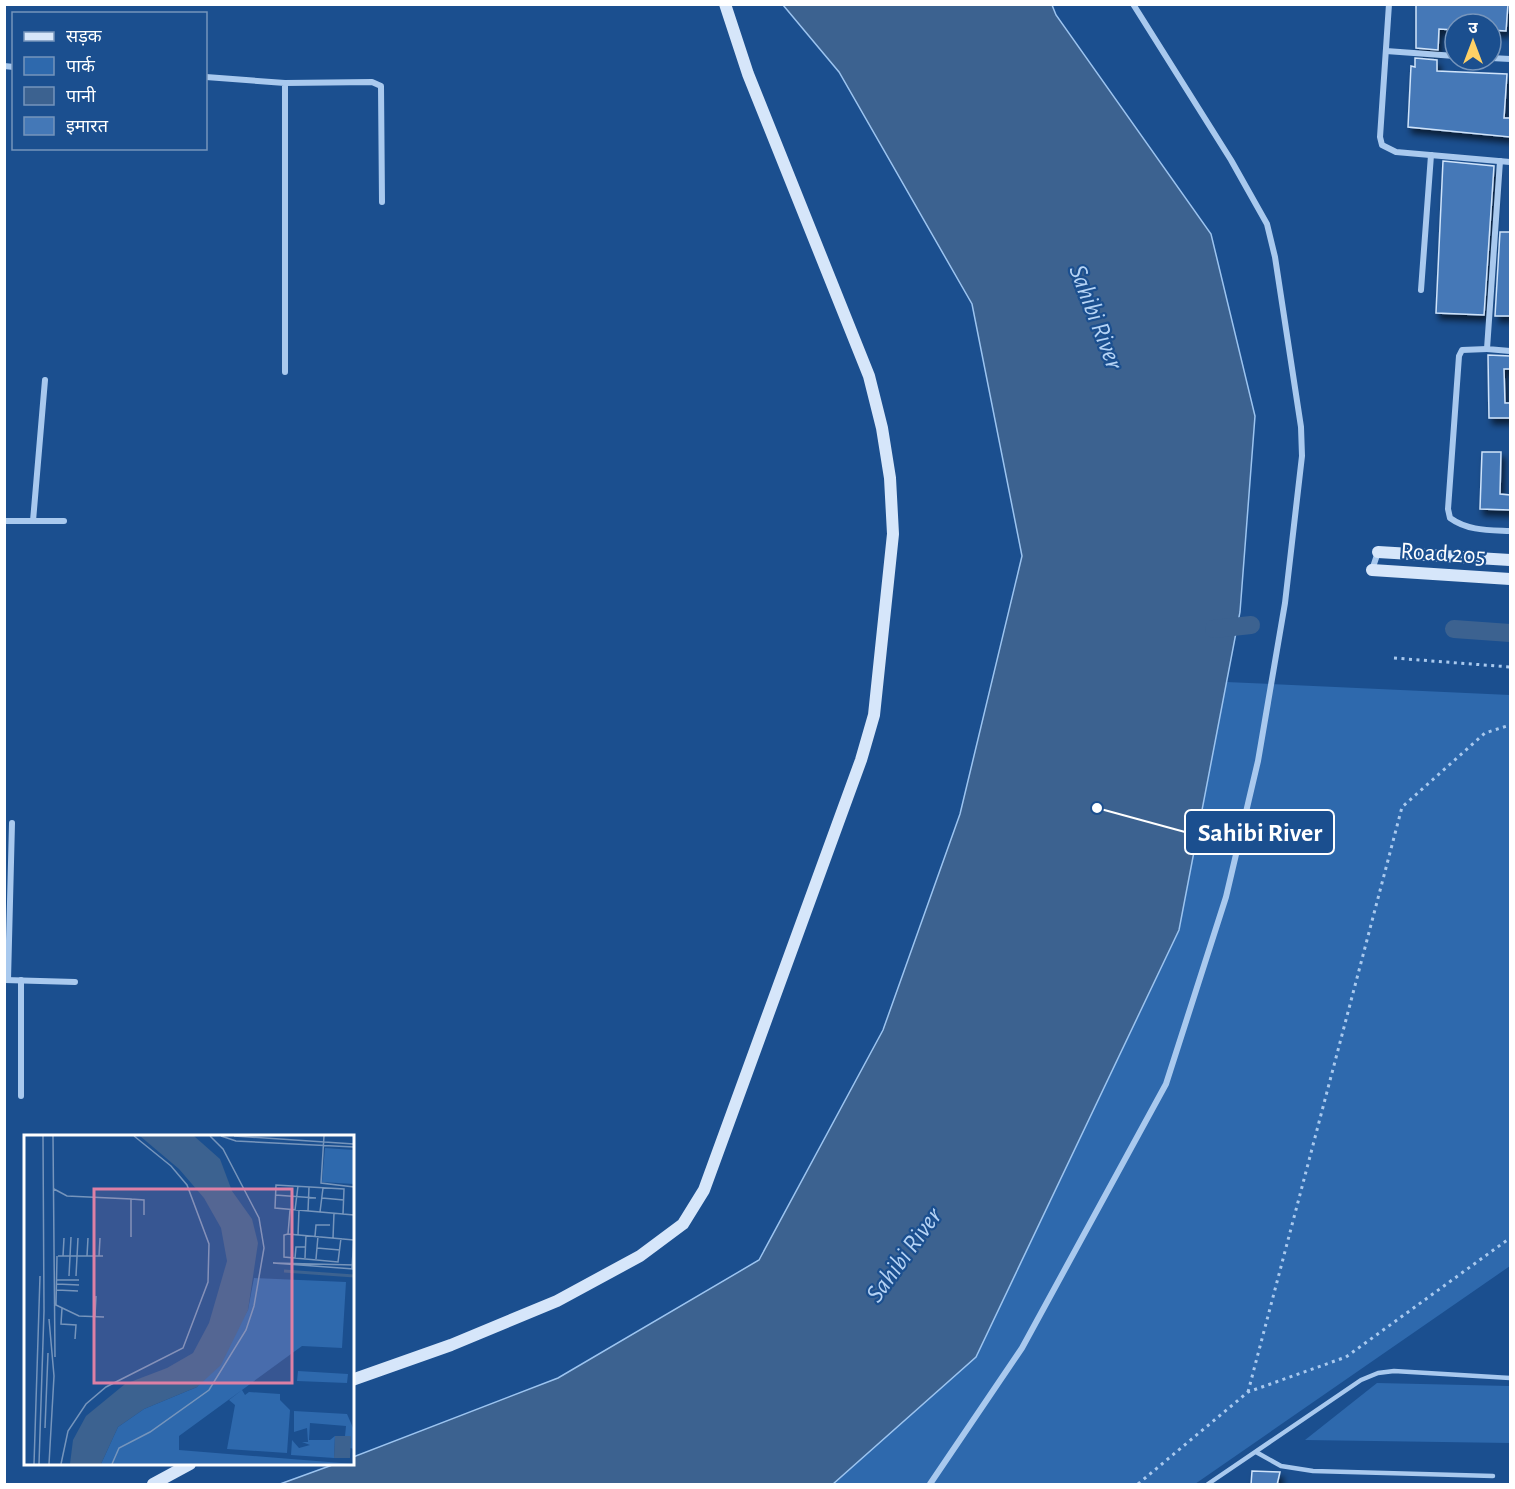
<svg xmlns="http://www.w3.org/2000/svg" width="1515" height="1489" font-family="'Alegreya Sans','Noto Sans Devanagari',sans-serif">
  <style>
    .green { fill: #2e69ad }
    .water { fill: #3c6290; stroke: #9cc4f0; stroke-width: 1.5 }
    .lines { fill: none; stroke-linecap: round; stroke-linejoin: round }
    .canal { stroke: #3c6290; stroke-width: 18 }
    .building { fill: #4478b7; stroke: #cfe3fa; stroke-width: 1.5; filter: url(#shadow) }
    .path { stroke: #a9c9ee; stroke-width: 3; stroke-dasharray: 3 4.5; stroke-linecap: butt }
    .lane { stroke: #a9c9ee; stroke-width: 4.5 }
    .street { stroke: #a9c9ee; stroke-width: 6 }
    .secondary { stroke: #d6e6fa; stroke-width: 12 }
    .labels { text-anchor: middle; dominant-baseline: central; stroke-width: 4.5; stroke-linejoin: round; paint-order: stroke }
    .street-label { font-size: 24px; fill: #fff; stroke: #1b4f8f }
    .water-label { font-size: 26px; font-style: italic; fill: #b5d3f5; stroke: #1b4f8f }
    .inset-river { fill: none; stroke: #3c6290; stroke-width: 3 }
    .inset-road { fill: none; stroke: #7695bc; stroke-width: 1.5 }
    .view { fill: #dd80a5; fill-opacity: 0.15; stroke: #dd80a5; stroke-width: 3 }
    .inset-edge { fill: none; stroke: #fff; stroke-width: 3 }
    .leader { fill: none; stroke: #fff; stroke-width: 2 }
    .callout-dot { fill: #fff; stroke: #1b4f8f; stroke-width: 2 }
    .callout { fill: #1b4f8f; stroke: #fff; stroke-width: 2 }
    .callout-label { font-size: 26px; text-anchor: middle; font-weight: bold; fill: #fff }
  </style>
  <defs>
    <filter id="shadow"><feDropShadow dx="3.5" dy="6" stdDeviation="3" flood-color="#0009"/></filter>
  </defs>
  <rect width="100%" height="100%" fill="#1b4f8f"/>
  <g class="green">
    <polygon points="1226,682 1510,695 1510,1266 1195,1484 833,1484 976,1357 1179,931"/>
    <polygon points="1377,1383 1510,1386 1510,1443 1305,1440"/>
  </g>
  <polygon class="water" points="783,5 1052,5 1056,15 1211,234 1255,416 1240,612 1179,930 976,1357 833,1484 280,1484 335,1464 352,1464 353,1457 558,1378 759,1260 883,1030 960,814 1022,556 972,304 839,72"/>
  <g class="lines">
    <g class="canal">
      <polyline points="1214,629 1251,625"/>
      <polyline points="1454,629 1510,633"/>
    </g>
  </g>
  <g class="building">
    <polygon points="1416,4 1508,4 1506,31 1491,30 1491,24 1455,24 1455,30 1439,29 1438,50 1416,48"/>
    <polygon points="1415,58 1437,60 1437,71 1507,74 1504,118 1510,118 1510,137 1408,127 1411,66 1415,67"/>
    <polygon points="1443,161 1494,166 1484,315 1436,313"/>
    <polygon points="1500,232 1510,232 1510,316 1495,316"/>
    <polygon points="1488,355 1510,356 1510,369 1504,369 1505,403 1510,403 1510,418 1489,418"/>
    <polygon points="1482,452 1501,452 1500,494 1510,495 1510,510 1480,509"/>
    <polygon points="1252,1471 1280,1472 1277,1485 1251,1485"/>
  </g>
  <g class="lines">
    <g class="path">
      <polyline points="1394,658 1510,667"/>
      <polyline points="1248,1392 1402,807 1485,733 1510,725"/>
      <polyline points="1138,1484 1248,1392 1346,1357 1510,1238"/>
    </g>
    <g class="lane">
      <polyline points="1256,1452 1281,1466 1313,1471 1493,1476"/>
      <polyline points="1208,1484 1361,1380 1378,1373 1394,1371 1510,1378"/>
    </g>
    <g class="street">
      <polyline points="1389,4 1380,137 1382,145 1396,152 1510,162"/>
      <polyline points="1386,51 1455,56"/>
      <polyline points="1491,58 1510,59"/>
      <polyline points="4,66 14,67"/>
      <polyline points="206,77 285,83 285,372"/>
      <polyline points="285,83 372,82 381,86 382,202"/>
      <polyline points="1500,161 1487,349 1510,351"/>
      <polyline points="1421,290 1431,155"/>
      <path d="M1487,349l-25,1 -3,6 -11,153 2,9c18,13 39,12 60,13"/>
      <polyline points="4,521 64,521"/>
      <polyline points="33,521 45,380"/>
      <polyline points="1372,570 1378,552"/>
      <polyline points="5,980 75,982"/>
      <polyline points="8,980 12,823"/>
      <polyline points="21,980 21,1096"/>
      <polyline points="930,1484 1022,1348 1166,1084 1226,897 1258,761 1285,603 1302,456 1301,427 1275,257 1267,224 1231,160 1133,4"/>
    </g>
    <g class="secondary">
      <polyline points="1378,552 1510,560"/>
      <polyline points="1372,570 1510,579"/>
      <polyline points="352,1380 451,1345 557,1301 640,1256 683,1224 704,1190 861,760 874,715 893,534 890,478 882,428 869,376 748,74 725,4"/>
      <polyline points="153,1484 190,1464"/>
    </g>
  </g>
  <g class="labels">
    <g class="street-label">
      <text transform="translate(1443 554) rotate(4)">Road 205</text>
    </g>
    <g class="water-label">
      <text transform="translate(1096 317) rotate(69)">Sahibi River</text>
      <text transform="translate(904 1255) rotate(-54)">Sahibi River</text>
    </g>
  </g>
  <g transform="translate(24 1135)">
    <rect width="330" height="330" fill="#1b4f8f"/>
    <path d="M301,13l29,2v34l-32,-2zM230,143l92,4 -4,66 -40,-2 -123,90v14l175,14h-253l17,-37 26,-18 53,-22 51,-77zM274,236l50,3 -1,9 -50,-2zM218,255l3,5 4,-3 31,2v6l10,10 -3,43 -60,-4 8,-44 -6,-5zM270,276l53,3 7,16v19l-4,-1 1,-11 -6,-1 1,-10 -36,-3 -1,17h21l5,-4 -1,22 -43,-3 1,-15 7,8 11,-3 -8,-3h6l-1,-14 -13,4z" fill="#2e69ad"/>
    <path d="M116,1h54l26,23 12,32 20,28 6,24 -10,67 -27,55 -24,22 -53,22 -26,18 -17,37h-31l3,-24 13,-24 39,-32 42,-16 26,-15 16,-30 18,-62 -6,-33 -17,-30 -25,-29zM311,301h16l-1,22h-16z" fill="#3c6290"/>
    <path class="inset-river" d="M260,136l70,5"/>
    <path class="inset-road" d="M29,1l2,221M197,1l15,5 118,6M210,1l120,8M300,1l-3,47 33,4M30,54l13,7 64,3v38M251,60l41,3M298,63l22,2M107,64l13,1v15M266,75l-2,24 66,6M271,75l3,-24M284,76l1,-24M296,77l3,-24M319,79l-68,-6 1,-23 68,4 -1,25 11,1M264,99l-4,1v22l54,5 3,-24M274,100l1,-25M291,101l1,-11h14M309,103l1,-25M293,113l23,2M34,121h45M39,121l1,-18M63,121l1,-18M75,121l1,-18M271,123l1,-11h9M281,123l1,-23M292,124l2,-23M330,130l-81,-2 81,6M328,133l2,-32M45,141l2,-39M52,141l2,-38M33,145h22M33,149l22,1M33,155l21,1M30,169l2,1 1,-49M32,170l23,11 25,1M38,173l-1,16 15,1 -1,14M71,181l1,-20M25,184l5,57M21,293l3,-75M10,329l6,-188M15,329l5,-153 -1,-175M25,329l5,-88M37,329l7,-33 18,-27 20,-17 77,-39 25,-66 1,-38 -22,-59 -16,-19 -37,-30M88,329l7,-16 31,-16 59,-42 37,-60 8,-24 10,-58 -5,-30 -36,-69 -13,-13"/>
    <path class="view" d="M70,54h198v194h-198z"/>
    <rect width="330" height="330" class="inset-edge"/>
  </g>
  <path class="leader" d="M1097 808L1185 832"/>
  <circle class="callout-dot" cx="1097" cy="808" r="6"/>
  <rect class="callout" x="1185" y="810" width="149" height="44" rx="6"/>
  <g class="callout-label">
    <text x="1260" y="841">Sahibi River</text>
  </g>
  <rect width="1515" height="1489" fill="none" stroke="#ffffff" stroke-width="12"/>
  <rect x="12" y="12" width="195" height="138" fill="#1b4f8f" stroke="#7695bc" stroke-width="1.5"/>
  <rect x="24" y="32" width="30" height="9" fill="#d6e6fa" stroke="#7695bc" stroke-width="1.5"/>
  <text x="66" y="42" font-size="18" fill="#ffffff">सड़क</text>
  <rect x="24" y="57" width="30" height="18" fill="#2e69ad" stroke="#7695bc" stroke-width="1.5"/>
  <text x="66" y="72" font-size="18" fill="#ffffff">पार्क</text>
  <rect x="24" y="87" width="30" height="18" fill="#3c6290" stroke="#7695bc" stroke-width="1.5"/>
  <text x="66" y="102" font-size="18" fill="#ffffff">पानी</text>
  <rect x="24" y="117" width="30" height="18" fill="#4478b7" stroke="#7695bc" stroke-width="1.5"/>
  <text x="66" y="132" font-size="18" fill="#ffffff">इमारत</text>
  <g transform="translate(1473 42)"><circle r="28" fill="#1b4f8f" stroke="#7695bc" stroke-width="1.5"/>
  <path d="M0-4.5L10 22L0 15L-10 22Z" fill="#ffd166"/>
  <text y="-9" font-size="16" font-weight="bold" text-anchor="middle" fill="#ffffff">उ</text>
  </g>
</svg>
